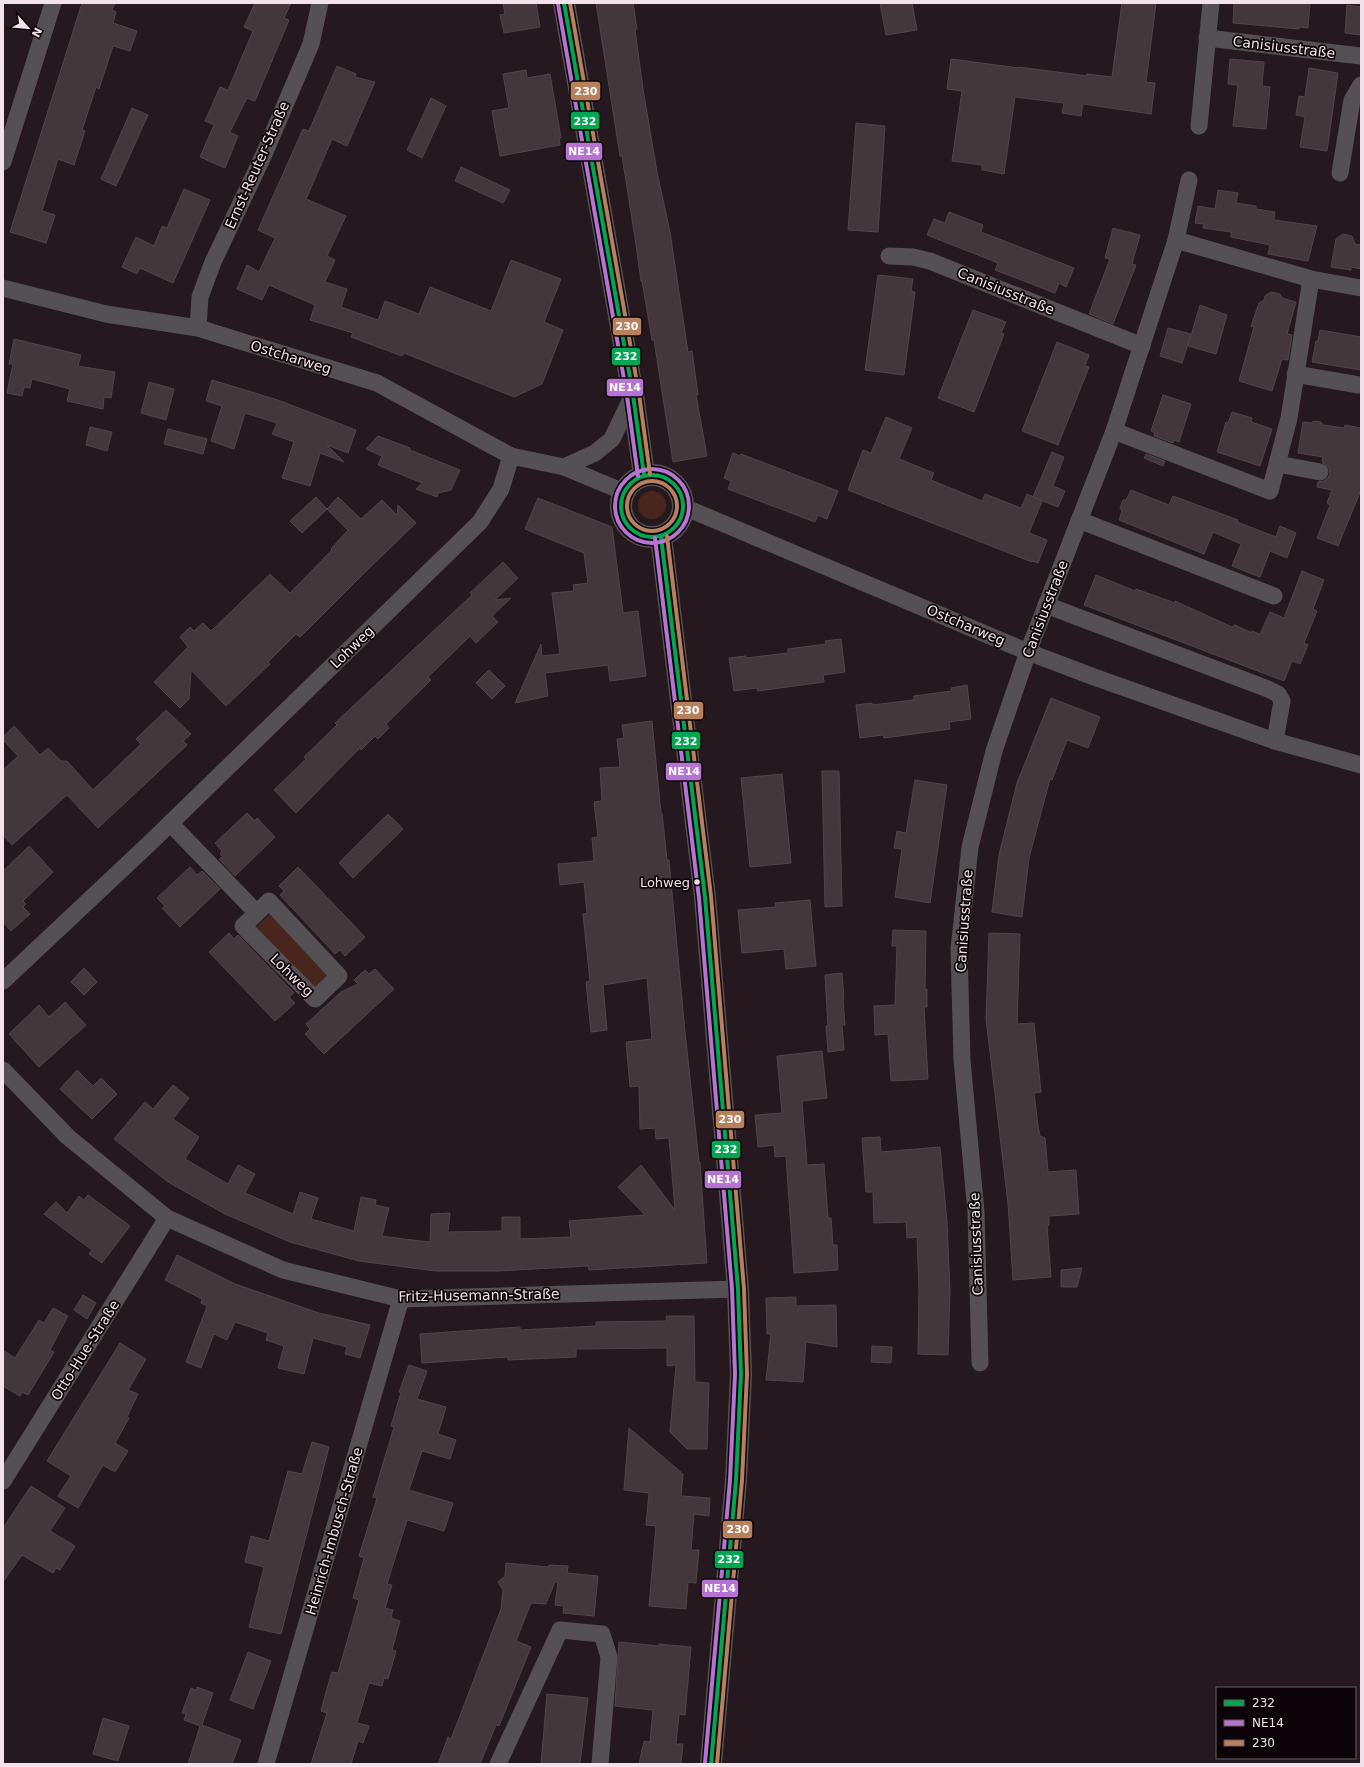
<svg xmlns="http://www.w3.org/2000/svg" width="1364" height="1767" font-family="'DejaVu Sans',sans-serif">
  <style>
    .green { fill: #48261e }
    .building { fill: #43373b; stroke: #524549 }
    .lines { fill: none; stroke-linecap: round; stroke-linejoin: round }
    .minor { stroke: #555054; stroke-width: 17 }
    .secondary { stroke: #585257; stroke-width: 22 }
    .bus-1-casing { stroke: #0c0408; stroke-width: 7 }
    .bus-2-casing { stroke: #0c0408; stroke-width: 7 }
    .bus-3-casing { stroke: #0c0408; stroke-width: 7 }
    .bus-1 { stroke: #00a651; stroke-width: 4 }
    .bus-2 { stroke: #b673d3; stroke-width: 4 }
    .bus-3 { stroke: #b6815c; stroke-width: 4 }
    .bus-dot { fill: #f3e2ea; stroke: #0c0408; stroke-width: 1.5 }
    .labels { text-anchor: middle; dominant-baseline: central; stroke-width: 3.5; stroke-linejoin: round; paint-order: stroke }
    .bus-label { font-size: 13px; fill: #f3e2ea; stroke: #0c0408; text-anchor: end }
    .street-label { font-size: 14px; fill: #f3e2ea; stroke: #0c0408 }
    .line-badge { stroke: #0c0408; stroke-width: 1.5 }
    .badge-label { font-size: 11px; text-anchor: middle; font-weight: bold; fill: #fff }
  </style>
  <rect width="100%" height="100%" fill="#25181f"/>
  <g class="green">
    <circle cx="652" cy="505" r="14"/>
    <polygon points="271,913 330,975 315,990 256,927"/>
  </g>
  <g class="building">
    <polygon points="82,3 115,3 112,10 116,12 113,23 137,31 130,51 113,46 99,89 96,87 82,130 85,131 74,165 58,159 42,211 55,215 46,243 10,232"/>
    <polygon points="255,3 291,3 284,18 289,20 255,101 247,98 230,132 238,136 225,168 200,157 214,125 205,121 220,87 228,90 253,31 244,27"/>
    <polygon points="503,3 536,3 540,27 504,33 500,15 505,14"/>
    <polygon points="596,3 633,3 637,29 635,30 643,89 657,172 670,232 688,352 692,351 698,395 696,395 707,456 673,462 654,340 652,340 642,281 641,281 635,238 622,156 620,156"/>
    <polygon points="880,3 912,3 917,30 886,35"/>
    <polygon points="1122,3 1156,3 1146,82 1155,83 1151,114 1083,104 1081,116 1062,113 1064,103 1015,97 1004,174 982,170 982,165 952,161 962,91 947,89 951,59 1019,68 1019,67 1087,76 1087,74 1112,77"/>
    <polygon points="1234,3 1310,3 1308,28 1299,27 1299,29 1233,23"/>
    <polygon points="1347,5 1361,7 1361,35 1345,33"/>
    <polygon points="1230,59 1264,62 1262,86 1270,87 1266,129 1233,126 1238,85 1228,84"/>
    <polygon points="337,66 356,74 355,77 375,82 347,146 332,139 306,199 346,216 327,256 335,260 325,282 347,289 341,307 378,320 385,301 419,314 430,287 491,311 511,260 561,279 544,322 563,330 542,384 514,397 404,353 402,356 351,337 353,333 310,320 315,305 269,285 262,300 237,289 247,265 259,272 275,238 258,230 303,129 309,131"/>
    <polygon points="1309,68 1338,73 1327,151 1300,147 1305,117 1296,115 1299,96 1305,97"/>
    <polygon points="526,70 527,78 550,74 561,138 559,138 560,145 500,156 492,111 509,108 503,74"/>
    <polygon points="431,98 446,106 422,158 407,150"/>
    <polygon points="132,108 148,115 116,186 101,179"/>
    <polygon points="856,123 885,126 878,232 848,230"/>
    <polygon points="461,167 510,190 503,203 455,181"/>
    <polygon points="184,189 210,200 173,283 140,268 137,274 122,267 136,237 154,246 162,226 167,228"/>
    <polygon points="1218,190 1238,193 1236,203 1256,206 1256,209 1275,212 1274,220 1317,226 1308,261 1268,254 1270,245 1231,237 1231,232 1203,228 1204,224 1195,223 1198,206 1215,209"/>
    <polygon points="949,212 983,225 981,232 1074,268 1066,287 1059,283 1055,293 995,270 998,263 927,235 934,219 945,223"/>
    <polygon points="1113,228 1140,235 1132,264 1136,265 1113,324 1089,314 1110,259 1105,258"/>
    <polygon points="1343,234 1352,236 1355,244 1361,245 1361,269 1351,267 1351,270 1331,267 1336,239"/>
    <polygon points="878,275 913,279 911,291 915,292 904,375 865,370"/>
    <polygon points="1271,292 1280,294 1282,298 1296,302 1287,334 1292,335 1288,360 1282,359 1272,391 1239,381 1254,327 1251,326 1259,303 1264,300 1265,296"/>
    <polygon points="1200,305 1227,315 1216,354 1188,346"/>
    <polygon points="973,310 1006,322 1001,333 1004,334 974,412 938,398"/>
    <polygon points="1168,328 1191,334 1182,363 1160,356"/>
    <polygon points="1320,330 1361,337 1361,370 1312,362 1316,341 1318,341"/>
    <polygon points="14,339 81,355 78,366 115,372 111,398 104,397 103,409 67,401 70,389 32,379 30,388 24,387 22,396 7,393 13,364 9,364"/>
    <polygon points="1057,342 1089,355 1085,366 1089,367 1058,445 1022,431"/>
    <polygon points="212,380 278,400 356,430 348,453 327,445 344,462 320,453 310,486 282,478 294,442 272,434 277,423 245,413 234,449 211,441 222,406 206,401"/>
    <polygon points="149,382 174,389 166,420 141,413"/>
    <polygon points="1163,395 1191,404 1179,442 1174,440 1173,443 1154,436 1155,433 1151,431"/>
    <polygon points="1232,412 1252,418 1251,422 1272,429 1260,466 1217,452 1226,422 1228,423"/>
    <polygon points="886,417 912,428 899,459 934,473 931,480 982,501 985,494 1021,508 1027,494 1042,501 1029,533 1047,540 1038,563 1033,561 1032,562 848,490 863,450 871,453"/>
    <polygon points="1314,421 1321,422 1323,425 1344,428 1345,425 1361,428 1361,490 1338,546 1317,538 1330,505 1327,503 1332,490 1317,487 1318,482 1324,481 1328,478 1330,473 1329,468 1322,462 1323,457 1298,453 1303,422 1311,423"/>
    <polygon points="90,427 112,432 107,451 86,445"/>
    <polygon points="168,429 207,439 203,454 164,444"/>
    <polygon points="378,436 410,448 410,450 460,470 451,490 438,493 437,497 416,489 422,483 378,465 382,456 366,449"/>
    <polygon points="1052,452 1064,457 1053,486 1065,491 1058,507 1033,497"/>
    <polygon points="733,453 740,456 741,454 838,491 827,519 818,515 815,522 728,489 731,481 724,478"/>
    <polygon points="1146,454 1165,461 1163,466 1144,458"/>
    <polygon points="1131,490 1169,505 1173,496 1238,520 1237,522 1276,537 1280,526 1296,533 1287,558 1270,551 1260,577 1232,566 1241,544 1213,532 1204,554 1119,520 1122,511 1120,508 1123,500 1126,500"/>
    <polygon points="316,497 327,509 302,533 290,521"/>
    <polygon points="338,497 361,519 382,500 397,515 398,505 416,523 359,578 300,637 296,634 268,662 270,664 226,706 191,670 189,699 180,708 154,682 188,647 180,637 190,627 194,631 203,623 211,631 270,574 290,593 332,550 331,549 348,530 327,509"/>
    <polygon points="538,498 612,527 623,613 638,611 646,676 610,681 608,665 545,673 548,696 515,703 541,644 542,656 560,654 552,593 574,591 573,585 588,583 584,553 525,529"/>
    <polygon points="503,562 518,578 495,600 511,598 492,616 498,622 476,643 470,636 428,677 431,680 386,724 389,728 378,739 375,736 361,750 360,748 296,813 274,790 306,759 304,757 337,725 335,723 472,595 470,593"/>
    <polygon points="1302,571 1324,580 1313,609 1317,611 1304,643 1308,645 1300,664 1292,661 1284,681 1084,605 1096,575 1135,591 1136,589 1175,603 1175,601 1232,627 1235,625 1252,633 1252,631 1260,634 1270,612 1284,618"/>
    <polygon points="841,639 845,672 823,675 824,682 758,691 757,688 734,691 729,658 746,656 746,658 788,653 788,649 826,644 825,641"/>
    <polygon points="489,670 505,686 492,699 476,683"/>
    <polygon points="967,685 971,719 949,722 950,729 884,738 883,735 860,738 856,705 872,703 872,705 914,700 914,696 952,691 951,688"/>
    <polygon points="1051,698 1100,717 1088,748 1067,740 1052,780 1050,779 1029,858 1022,917 992,912 999,855 1017,783"/>
    <polygon points="166,710 191,734 183,741 187,745 98,828 67,795 12,845 3,835 3,770 18,756 3,740 3,737 14,726 40,755 48,748 61,761 67,761 93,790 141,744 136,739"/>
    <polygon points="652,721 661,813 662,813 667,860 669,860 685,1032 699,1162 700,1162 707,1263 589,1270 588,1266 498,1271 436,1271 359,1261 290,1242 225,1214 168,1182 114,1139 145,1102 153,1109 173,1085 189,1098 173,1119 199,1137 185,1159 228,1184 238,1165 255,1174 245,1193 293,1214 300,1192 318,1198 311,1219 354,1231 361,1197 376,1200 375,1205 389,1208 382,1236 404,1239 430,1242 431,1214 450,1213 448,1232 502,1231 502,1217 520,1217 520,1239 571,1237 569,1221 645,1215 618,1187 641,1165 675,1210 669,1138 656,1139 655,1128 640,1129 639,1086 630,1087 626,1042 652,1039 647,978 603,985 607,1030 591,1032 586,982 590,981 583,914 587,913 584,882 560,885 558,864 594,861 592,838 598,837 594,802 602,801 600,768 620,767 617,739 624,738 622,725"/>
    <polygon points="822,771 839,771 842,906 825,907"/>
    <polygon points="782,774 791,863 750,867 741,778"/>
    <polygon points="915,780 947,785 930,903 895,897 902,849 894,848 897,831 906,833"/>
    <polygon points="247,813 255,821 257,818 275,837 235,876 219,859 223,857 220,854 222,851 215,843"/>
    <polygon points="388,814 403,829 353,878 339,863"/>
    <polygon points="29,846 53,872 23,901 26,904 23,907 30,914 11,931 3,922 3,871"/>
    <polygon points="190,867 197,875 202,871 220,889 180,927 162,908 165,906 157,898"/>
    <polygon points="298,867 365,937 345,956 340,950 335,954 280,895 284,891 279,886"/>
    <polygon points="810,900 816,966 786,969 784,949 742,953 738,910 776,907 775,903"/>
    <polygon points="893,930 926,931 925,989 927,989 927,1007 924,1007 928,1079 891,1081 888,1034 875,1035 874,1006 895,1005 897,946 892,946"/>
    <polygon points="229,933 234,939 238,935 294,993 289,997 295,1003 275,1021 209,952"/>
    <polygon points="989,933 1020,934 1017,1024 1034,1023 1041,1092 1034,1093 1038,1126 1040,1136 1045,1138 1048,1172 1076,1170 1079,1214 1049,1216 1049,1225 1047,1226 1051,1277 1013,1280 1008,1203 986,1019"/>
    <polygon points="84,968 97,982 84,995 71,982"/>
    <polygon points="375,969 394,989 324,1054 305,1034 310,1029 306,1024 341,992 358,984 354,980 365,970 369,974"/>
    <polygon points="842,973 844,999 843,999 845,1025 842,1025 844,1050 828,1052 826,1026 828,1026 825,975"/>
    <polygon points="65,1002 86,1025 39,1067 9,1034 39,1005 49,1017"/>
    <polygon points="822,1051 827,1098 802,1101 807,1165 824,1164 828,1218 831,1218 833,1245 837,1245 838,1270 794,1273 786,1156 775,1157 774,1145 758,1147 755,1115 782,1113 777,1056"/>
    <polygon points="77,1070 93,1086 101,1078 117,1094 92,1119 60,1089"/>
    <polygon points="880,1137 881,1152 940,1147 947,1222 950,1291 948,1355 918,1354 919,1290 917,1237 907,1238 906,1222 874,1223 873,1192 866,1192 862,1138"/>
    <polygon points="88,1195 130,1226 102,1263 89,1254 92,1250 44,1214 56,1202 67,1213 79,1196 84,1200"/>
    <polygon points="177,1255 235,1284 319,1313 370,1325 360,1358 345,1354 347,1347 313,1338 304,1374 278,1368 284,1346 266,1340 268,1333 235,1322 227,1340 214,1334 201,1368 186,1362 207,1306 201,1303 202,1299 165,1280"/>
    <polygon points="1082,1268 1077,1287 1061,1287 1061,1270"/>
    <polygon points="83,1295 96,1303 87,1319 74,1310"/>
    <polygon points="796,1297 796,1306 836,1305 837,1347 806,1342 803,1382 766,1380 771,1334 767,1334 766,1298"/>
    <polygon points="53,1308 68,1316 50,1350 54,1352 28,1395 22,1392 20,1396 3,1386 3,1350 15,1358 39,1320 44,1323"/>
    <polygon points="666,1316 694,1316 695,1382 709,1383 707,1449 687,1449 670,1432 676,1365 667,1366 667,1348 576,1349 576,1357 508,1360 508,1357 422,1363 420,1334 520,1327 520,1330 596,1326 596,1322 667,1321"/>
    <polygon points="120,1343 146,1359 128,1390 138,1394 127,1417 129,1418 115,1443 128,1451 115,1472 103,1465 78,1508 58,1496 71,1476 47,1461"/>
    <polygon points="872,1346 892,1347 891,1363 871,1362"/>
    <polygon points="409,1365 427,1371 417,1399 446,1407 438,1434 456,1440 450,1459 422,1451 409,1490 453,1503 444,1531 407,1520 387,1584 392,1585 385,1608 393,1610 391,1618 400,1621 392,1650 396,1651 388,1679 384,1678 382,1686 369,1683 357,1723 369,1726 363,1743 358,1741 351,1764 311,1764 327,1713 321,1711 326,1692 332,1672 338,1673 359,1600 353,1598 364,1558 359,1556 377,1498 373,1497 394,1427 391,1426 401,1392 399,1392"/>
    <polygon points="629,1428 683,1474 681,1496 710,1498 709,1516 694,1514 691,1550 699,1550 696,1583 688,1582 686,1609 649,1606 656,1526 646,1525 649,1493 624,1490"/>
    <polygon points="312,1442 329,1447 281,1634 249,1627 264,1567 245,1562 251,1536 269,1541 288,1471 302,1474"/>
    <polygon points="31,1486 65,1508 50,1531 75,1546 60,1570 56,1568 53,1573 22,1555 3,1582 3,1528"/>
    <polygon points="506,1563 549,1567 549,1565 568,1566 567,1573 598,1576 594,1616 563,1613 564,1606 555,1605 558,1582 555,1582 546,1604 531,1603 516,1641 531,1647 499,1726 496,1725 480,1764 438,1764 448,1737 451,1739 501,1609 503,1590 498,1582 505,1576"/>
    <polygon points="619,1642 659,1646 659,1644 691,1647 685,1715 679,1714 676,1744 683,1744 681,1764 639,1764 644,1741 650,1742 653,1710 615,1706"/>
    <polygon points="248,1652 271,1661 253,1709 230,1700"/>
    <polygon points="197,1687 213,1693 202,1725 241,1740 232,1764 188,1764 200,1726 184,1720 186,1714 182,1713 191,1688 196,1690"/>
    <polygon points="547,1694 588,1698 580,1764 541,1764"/>
    <polygon points="103,1718 129,1726 118,1761 93,1754"/>
  </g>
  <g class="lines">
    <g class="minor">
      <polyline points="1207,38 1361,56"/>
      <polyline points="1199,126 1211,3"/>
      <polyline points="3,162 53,3"/>
      <polyline points="1340,173 1352,100 1361,85"/>
      <polyline points="889,256 913,257 930,261 1142,346"/>
      <polyline points="1311,279 1361,288"/>
      <polyline points="3,288 106,314 198,328 377,383 511,456 564,467 624,492"/>
      <polyline points="198,328 200,297 213,262 265,152 311,44 320,3"/>
      <polyline points="1295,374 1359,385"/>
      <polyline points="1114,431 1270,491 1289,418 1311,279 1176,240"/>
      <polyline points="1278,464 1320,472"/>
      <polyline points="564,467 595,453 612,439 633,395"/>
      <polyline points="684,507 1028,652 1094,677 1275,741 1361,765"/>
      <polyline points="1079,520 1274,596"/>
      <polyline points="1046,605 1268,689 1278,694 1282,701 1275,741"/>
      <polyline points="170,823 257,913 243,926 315,999 339,976 269,901 257,913"/>
      <polyline points="3,981 152,841 480,522 501,489 511,456"/>
      <polyline points="3,1070 68,1137 167,1218 283,1270 401,1299 738,1289"/>
      <polyline points="980,1363 976,1212 962,1060 959,949 970,847 994,751 1028,652 1114,431 1176,240 1189,180"/>
      <polyline points="3,1481 167,1218"/>
      <polyline points="266,1764 401,1299"/>
      <polyline points="498,1764 560,1630 602,1634 609,1657 600,1764"/>
    </g>
    <g class="secondary">
      <polyline points="564,3 633,395 644,475"/>
      <circle cx="652" cy="506" r="31"/>
      <polyline points="661,537 705,897 738,1289 741,1374 736,1480 711,1764"/>
    </g>
    <g class="bus-1-casing">
      <g id="bus-1">
        <polyline points="564,3 633,395 644,475"/>
        <circle cx="652" cy="506" r="31"/>
        <polyline points="661,537 705,897 738,1289 741,1374 736,1480 711,1764"/>
      </g>
    </g>
    <g class="bus-2-casing">
      <g id="bus-2">
        <polyline points="558,4 627,396 638,476"/>
        <circle cx="652" cy="506" r="37"/>
        <polyline points="655,538 699,898 732,1289 735,1374 730,1480 705,1763"/>
      </g>
    </g>
    <g class="bus-3-casing">
      <g id="bus-3">
        <polyline points="570,3 639,394 650,474"/>
        <circle cx="652" cy="506" r="25"/>
        <polyline points="667,536 711,896 744,1289 747,1374 742,1480 717,1764"/>
      </g>
    </g>
    <use href="#bus-1" class="bus-1"/>
    <use href="#bus-2" class="bus-2"/>
    <use href="#bus-3" class="bus-3"/>
  </g>
  <circle class="bus-dot" cx="697" cy="882" r="3.5"/>
  <g class="labels">
    <g class="bus-label">
      <text x="690" y="882">Lohweg</text>
    </g>
    <g class="street-label">
      <text transform="translate(1284 47) rotate(7)">Canisiusstraße</text>
      <text transform="translate(257 165) rotate(-66)">Ernst-Reuter-Straße</text>
      <text transform="translate(1006 291) rotate(22)">Canisiusstraße</text>
      <text transform="translate(291 357) rotate(17)">Ostcharweg</text>
      <text transform="translate(1045 609) rotate(-69)">Canisiusstraße</text>
      <text transform="translate(966 625) rotate(23)">Ostcharweg</text>
      <text transform="translate(352 647) rotate(-44)">Lohweg</text>
      <text transform="translate(964 921) rotate(-86)">Canisiusstraße</text>
      <text transform="translate(292 975) rotate(44)">Lohweg</text>
      <text transform="translate(976 1244) rotate(-92)">Canisiusstraße</text>
      <text transform="translate(479 1295) rotate(-1)">Fritz-Husemann-Straße</text>
      <text transform="translate(85 1350) rotate(-58)">Otto-Hue-Straße</text>
      <text transform="translate(334 1531) rotate(-74)">Heinrich-Imbusch-Straße</text>
    </g>
  </g>
  <g class="line-badge">
    <rect x="570" y="81" width="31" height="20" rx="4" fill="#b6815c"/>
    <rect x="570" y="111" width="30" height="19" rx="4" fill="#00a651"/>
    <rect x="565" y="142" width="38" height="19" rx="4" fill="#b673d3"/>
    <rect x="612" y="317" width="30" height="19" rx="4" fill="#b6815c"/>
    <rect x="611" y="347" width="30" height="19" rx="4" fill="#00a651"/>
    <rect x="606" y="378" width="38" height="19" rx="4" fill="#b673d3"/>
    <rect x="673" y="701" width="31" height="19" rx="4" fill="#b6815c"/>
    <rect x="671" y="731" width="30" height="19" rx="4" fill="#00a651"/>
    <rect x="665" y="762" width="37" height="19" rx="4" fill="#b673d3"/>
    <rect x="715" y="1110" width="30" height="19" rx="4" fill="#b6815c"/>
    <rect x="711" y="1140" width="30" height="19" rx="4" fill="#00a651"/>
    <rect x="704" y="1170" width="38" height="19" rx="4" fill="#b673d3"/>
    <rect x="722" y="1520" width="31" height="19" rx="4" fill="#b6815c"/>
    <rect x="714" y="1550" width="30" height="19" rx="4" fill="#00a651"/>
    <rect x="701" y="1579" width="38" height="19" rx="4" fill="#b673d3"/>
  </g>
  <g class="badge-label">
    <text x="586" y="95">230</text>
    <text x="585" y="125">232</text>
    <text x="584" y="155">NE14</text>
    <text x="627" y="330">230</text>
    <text x="626" y="360">232</text>
    <text x="625" y="391">NE14</text>
    <text x="688" y="714">230</text>
    <text x="686" y="745">232</text>
    <text x="684" y="775">NE14</text>
    <text x="730" y="1123">230</text>
    <text x="726" y="1153">232</text>
    <text x="723" y="1183">NE14</text>
    <text x="738" y="1533">230</text>
    <text x="729" y="1563">232</text>
    <text x="720" y="1592">NE14</text>
  </g>
  <rect width="1364" height="1767" fill="none" stroke="#f3e2ea" stroke-width="8"/>
  <rect x="1216" y="1687" width="140" height="72" fill="#0c0408" stroke="#685d62"/>
  <rect x="1224" y="1700" width="20" height="6" fill="#00a651" stroke="#685d62"/>
  <text x="1252" y="1707" font-size="12" fill="#f3e2ea">232</text>
  <rect x="1224" y="1720" width="20" height="6" fill="#b673d3" stroke="#685d62"/>
  <text x="1252" y="1727" font-size="12" fill="#f3e2ea">NE14</text>
  <rect x="1224" y="1740" width="20" height="6" fill="#b6815c" stroke="#685d62"/>
  <text x="1252" y="1747" font-size="12" fill="#f3e2ea">230</text>
  <g transform="translate(28 28) rotate(117)" stroke="#0c0408" stroke-width="3" paint-order="stroke">
  <path d="M0-3L7 15L0 10L-7 15Z" fill="#f3e2ea"/>
  <text y="-6" font-size="11" font-weight="bold" text-anchor="middle" fill="#f3e2ea">N</text>
  </g>
</svg>
